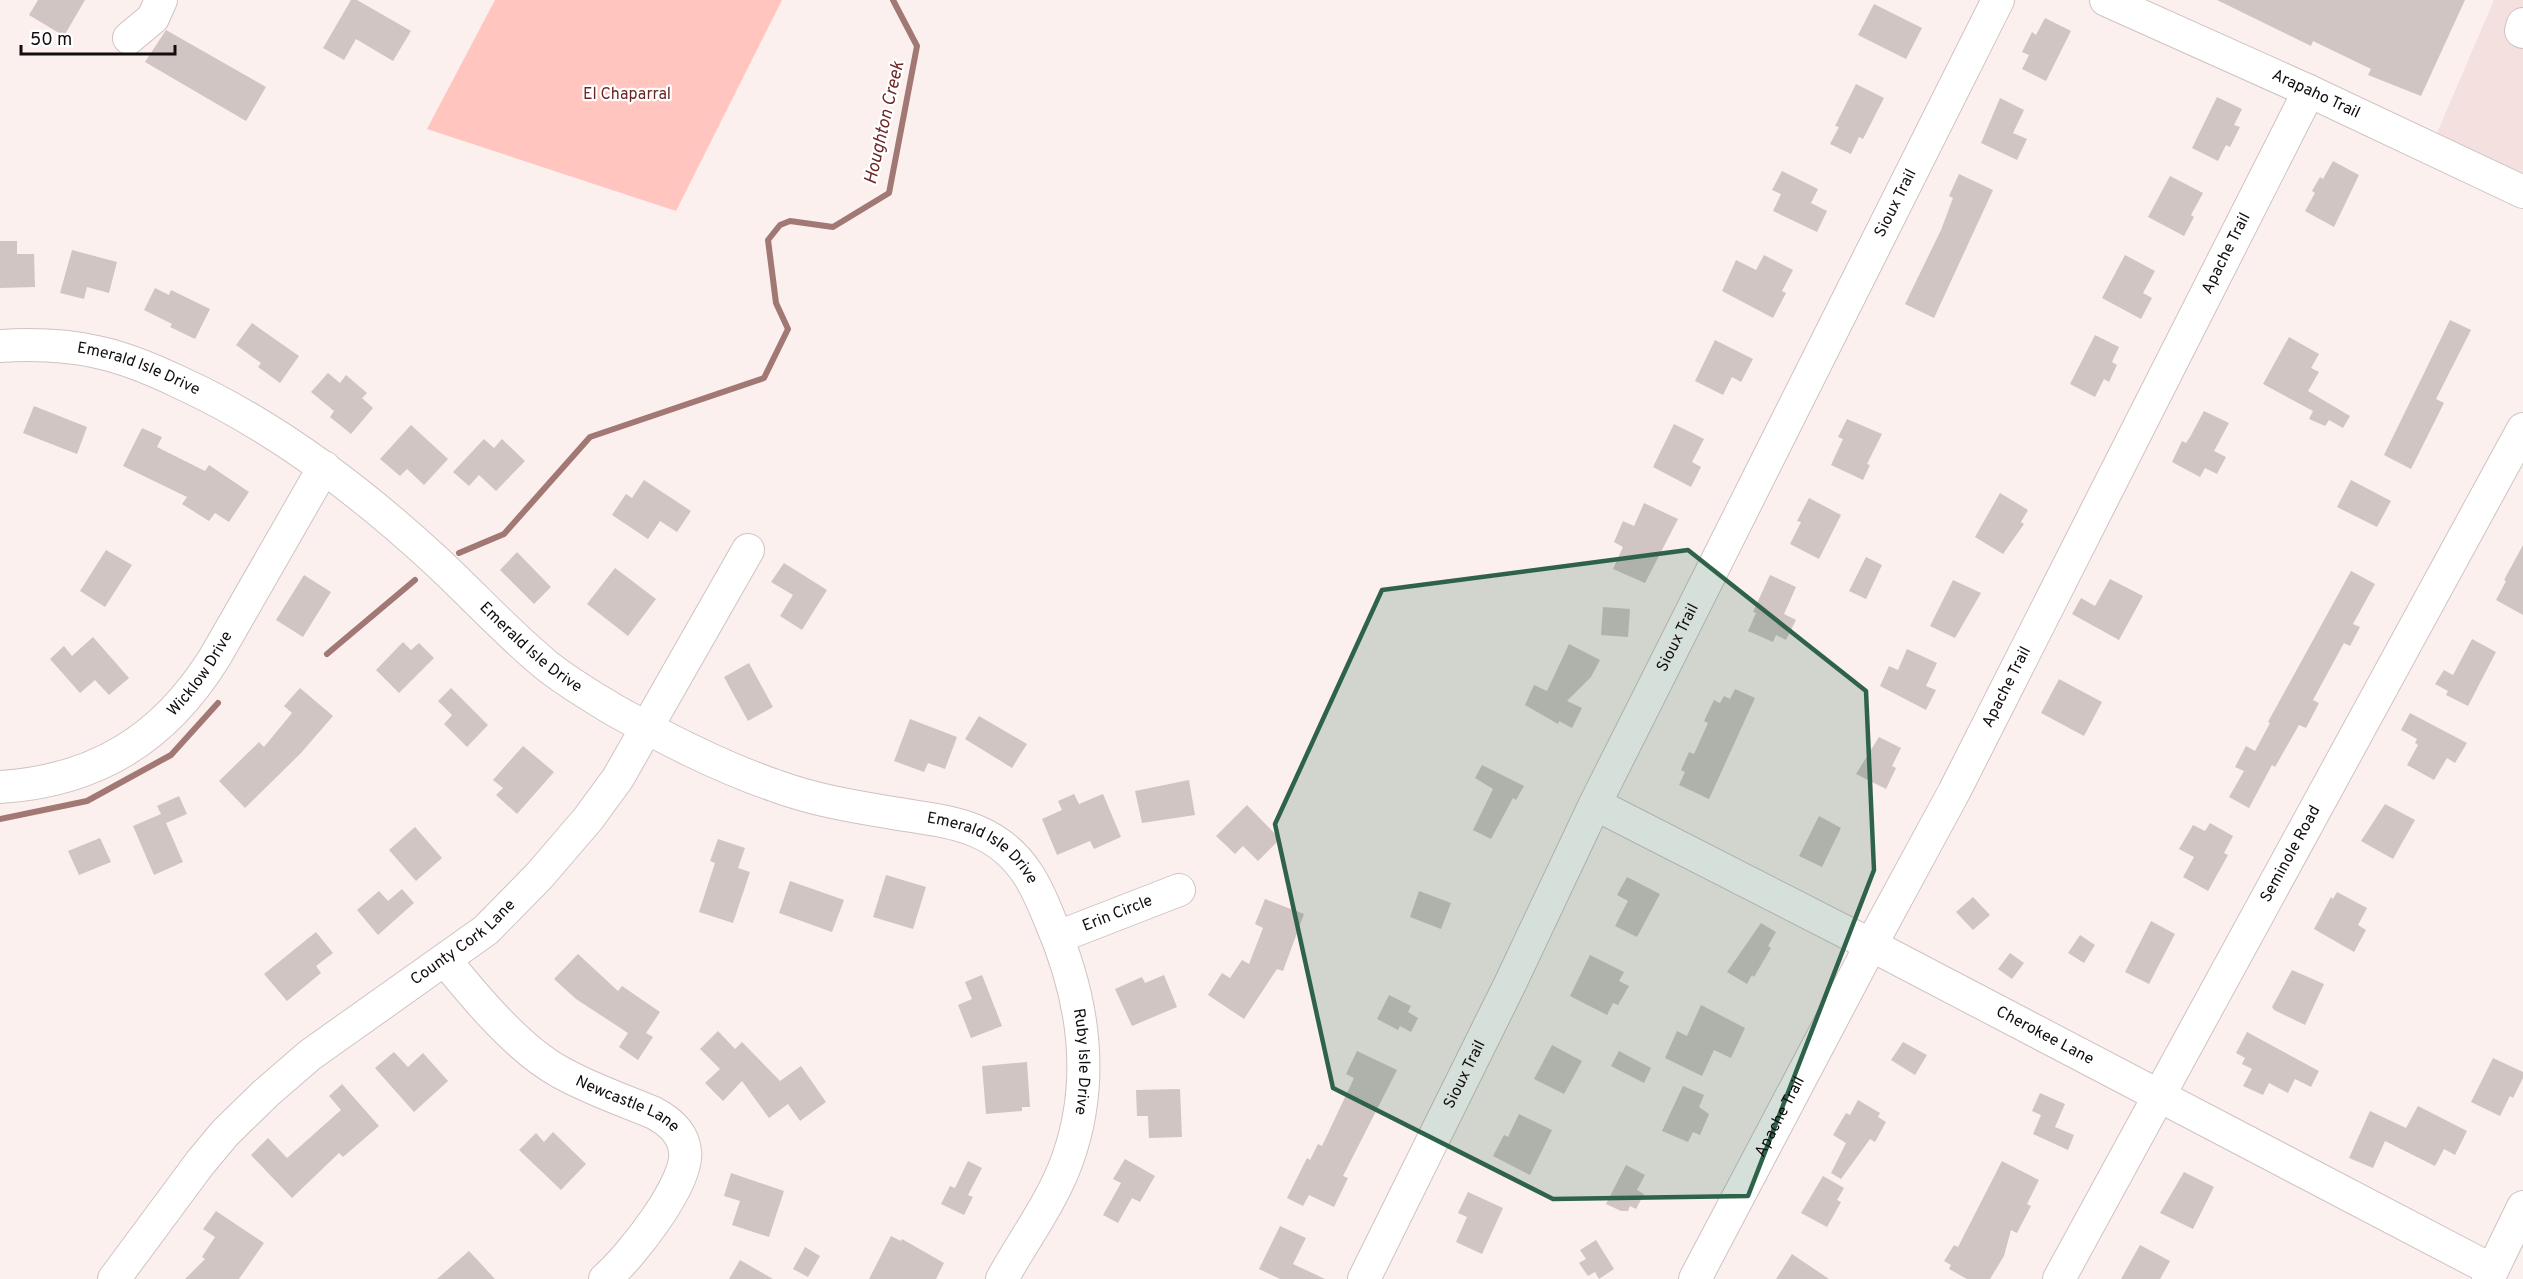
<svg xmlns="http://www.w3.org/2000/svg" width="2523" height="1279" font-family="Overpass,sans-serif">
  <style>
    .built { fill: #f4e0de }
    .green { fill: #ffc5be }
    .lines { fill: none; stroke-linecap: round; stroke-linejoin: round }
    .stream { stroke: #a27874; stroke-width: 6 }
    .building { fill: #d0c5c3 }
    .minor-casing { stroke: #cfc3c2; stroke-width: 34 }
    .minor { stroke: #fff; stroke-width: 32 }
    .marked { fill: #2e6349; fill-opacity: 0.2; stroke: #2e6349; stroke-width: 4.5; stroke-linejoin: round }
    .labels { text-anchor: middle; dominant-baseline: central; stroke-width: 4.5; stroke-linejoin: round; paint-order: stroke }
    .street-label { font-size: 16px; fill: #120e0e; stroke: #fff }
    .park-label { font-size: 16px; fill: #6a2622; stroke: #fff }
    .water-label { font-size: 18px; font-style: italic; fill: #6e2926; stroke: #fff }
  </style>
  <rect width="100%" height="100%" fill="#fcf0ef"/>
  <polygon class="built" points="2494,0 2523,0 2523,174 2437,133"/>
  <polygon class="green" points="495,0 782,0 676,211 427,129"/>
  <g class="lines">
    <g class="stream">
      <polyline points="459,553 504,534 590,437 764,378 788,329 776,303 768,240 780,225 790,221 833,227 889,193 917,46 893,0"/>
      <polyline points="327,654 415,580"/>
      <polyline points="0,819 87,801 171,755 218,703"/>
    </g>
  </g>
  <g class="building">
    <polygon points="38,0 85,0 64,36 29,15"/>
    <polygon points="351,0 357,0 411,31 393,61 356,39 344,60 323,48"/>
    <polygon points="2217,0 2465,0 2421,96 2368,75 2371,69 2313,41 2311,46"/>
    <polygon points="1874,4 1922,28 1906,59 1858,35"/>
    <polygon points="2045,18 2071,31 2046,81 2022,69 2029,55 2022,52 2032,32 2036,35"/>
    <polygon points="166,30 266,87 246,121 145,62"/>
    <polygon points="1856,84 1884,98 1863,139 1859,137 1851,154 1830,144 1839,127 1835,126"/>
    <polygon points="2217,97 2242,109 2234,125 2240,127 2230,147 2226,145 2218,161 2192,148"/>
    <polygon points="2000,98 2024,110 2013,133 2027,139 2017,160 1981,143"/>
    <polygon points="2333,161 2359,175 2334,227 2305,211 2315,193 2312,191 2320,177 2323,179"/>
    <polygon points="1782,171 1818,189 1811,203 1827,211 1817,232 1773,211 1781,194 1772,190"/>
    <polygon points="1959,174 1993,190 1934,318 1905,304 1941,230 1953,198 1949,196"/>
    <polygon points="2170,176 2203,193 2191,215 2194,217 2184,236 2148,217"/>
    <polygon points="0,241 17,241 17,254 34,254 35,287 0,288"/>
    <polygon points="72,250 117,262 109,293 87,287 84,299 60,293"/>
    <polygon points="1764,255 1793,270 1782,291 1786,293 1773,318 1722,291 1736,260 1756,270"/>
    <polygon points="2125,255 2155,271 2143,293 2152,298 2141,319 2102,298"/>
    <polygon points="155,288 169,295 171,290 210,309 195,339 170,327 172,324 144,310"/>
    <polygon points="2450,320 2471,330 2436,399 2444,403 2411,469 2384,455"/>
    <polygon points="252,323 299,356 280,383 258,367 261,363 236,345"/>
    <polygon points="2095,335 2119,347 2112,362 2117,365 2109,382 2104,379 2095,397 2070,384"/>
    <polygon points="2289,337 2319,354 2311,368 2319,372 2308,391 2350,416 2343,428 2329,420 2325,426 2309,419 2313,411 2263,384"/>
    <polygon points="1715,340 1753,359 1741,382 1732,377 1723,395 1695,381"/>
    <polygon points="328,373 340,383 346,375 367,393 362,398 373,408 351,434 330,417 334,411 311,392"/>
    <polygon points="34,406 87,427 77,454 23,433"/>
    <polygon points="2204,411 2229,423 2214,451 2226,457 2217,474 2205,468 2200,477 2172,462 2182,441 2186,443 2190,437"/>
    <polygon points="1847,419 1882,434 1867,464 1870,465 1863,480 1831,465 1843,439 1838,437"/>
    <polygon points="1674,424 1704,439 1692,462 1701,467 1691,487 1653,467"/>
    <polygon points="411,425 448,459 424,485 407,469 400,476 380,459"/>
    <polygon points="142,428 162,437 157,447 205,471 209,465 249,492 229,522 215,513 209,521 182,504 187,497 123,466"/>
    <polygon points="484,439 494,448 502,439 525,461 496,491 479,475 469,486 453,472"/>
    <polygon points="644,480 691,511 677,532 660,521 648,539 612,515 626,494 632,498"/>
    <polygon points="2351,480 2391,501 2377,527 2337,507"/>
    <polygon points="2000,493 2028,510 2021,522 2024,524 2003,554 1975,537"/>
    <polygon points="1809,498 1841,515 1819,559 1790,544 1801,522 1797,521"/>
    <polygon points="1644,503 1678,519 1645,583 1613,569 1623,547 1614,542 1623,521 1634,526"/>
    <polygon points="2523,545 2523,615 2496,600 2506,581 2504,580"/>
    <polygon points="106,550 132,565 105,607 80,591"/>
    <polygon points="517,552 551,587 534,604 500,570"/>
    <polygon points="1866,557 1882,565 1866,599 1849,591"/>
    <polygon points="784,563 827,590 802,630 780,616 793,595 771,582"/>
    <polygon points="615,568 656,599 628,636 587,604"/>
    <polygon points="2351,571 2375,584 2353,624 2360,627 2350,646 2344,643 2313,700 2319,703 2306,728 2299,725 2275,767 2272,765 2249,808 2229,797 2244,771 2235,767 2246,746 2255,751 2270,723 2268,722"/>
    <polygon points="304,575 331,592 303,637 276,620"/>
    <polygon points="1770,575 1796,587 1784,614 1796,620 1786,640 1776,635 1773,642 1748,631 1756,613 1753,612"/>
    <polygon points="2110,579 2143,596 2119,640 2072,614 2081,598 2095,606"/>
    <polygon points="1953,580 1981,593 1955,638 1930,626"/>
    <polygon points="1603,607 1630,609 1628,637 1601,635"/>
    <polygon points="93,637 129,678 109,695 95,680 80,693 50,659 64,646 72,656"/>
    <polygon points="2472,639 2496,652 2468,706 2446,695 2448,691 2435,684 2444,670 2453,675"/>
    <polygon points="403,642 411,650 419,643 434,658 399,693 376,670"/>
    <polygon points="1569,644 1600,660 1591,677 1567,701 1582,708 1572,728 1559,721 1558,724 1525,705 1534,685 1547,691"/>
    <polygon points="1907,649 1937,663 1926,686 1936,690 1926,710 1880,686 1889,666 1898,670"/>
    <polygon points="749,663 773,707 748,721 724,677"/>
    <polygon points="2059,679 2102,702 2084,736 2041,713"/>
    <polygon points="300,688 333,716 301,753 245,808 219,781 259,742 264,747 292,713 284,706"/>
    <polygon points="451,688 488,725 467,747 444,724 452,715 438,701"/>
    <polygon points="1735,689 1755,698 1709,799 1679,785 1685,772 1681,770 1689,752 1694,754 1708,723 1704,721 1714,700 1720,703 1724,696 1730,699"/>
    <polygon points="2410,713 2467,743 2455,763 2447,758 2434,780 2407,765 2418,745 2415,743 2417,739 2401,730"/>
    <polygon points="979,716 1027,744 1012,768 965,739"/>
    <polygon points="910,719 957,737 945,769 928,763 924,772 894,761"/>
    <polygon points="1879,737 1901,748 1892,766 1896,768 1886,789 1856,774"/>
    <polygon points="523,746 554,772 517,814 496,795 503,788 493,780"/>
    <polygon points="1482,765 1524,786 1516,800 1513,798 1491,839 1473,830 1493,789 1475,778"/>
    <polygon points="1189,780 1195,815 1142,823 1135,791"/>
    <polygon points="1074,794 1079,804 1103,794 1121,837 1094,849 1090,841 1057,855 1042,819 1062,810 1058,801"/>
    <polygon points="179,796 187,814 166,823 183,862 154,875 133,826 161,814 157,806"/>
    <polygon points="2385,804 2415,820 2393,859 2361,841"/>
    <polygon points="1247,805 1280,839 1258,861 1243,846 1235,854 1216,836"/>
    <polygon points="1819,816 1841,828 1822,867 1799,856"/>
    <polygon points="2210,823 2233,836 2224,853 2228,855 2208,891 2183,877 2194,857 2179,849 2193,825 2205,831"/>
    <polygon points="415,827 442,858 416,881 389,850"/>
    <polygon points="100,838 111,862 79,875 68,851"/>
    <polygon points="718,839 745,848 738,868 750,872 733,923 699,912 715,863 710,861"/>
    <polygon points="886,875 926,887 913,929 873,917"/>
    <polygon points="1627,877 1660,894 1637,937 1615,926 1628,901 1617,895"/>
    <polygon points="790,881 844,900 832,932 779,913"/>
    <polygon points="402,889 414,903 378,935 357,910 379,891 388,901"/>
    <polygon points="1419,891 1451,903 1441,929 1410,917"/>
    <polygon points="2337,892 2367,908 2358,925 2366,930 2354,952 2314,929 2331,897 2333,899"/>
    <polygon points="1973,897 1990,915 1973,930 1956,912"/>
    <polygon points="1265,899 1304,914 1283,971 1277,969 1244,1019 1208,995 1222,973 1230,978 1242,960 1249,964 1263,928 1255,924"/>
    <polygon points="2151,921 2175,934 2149,984 2125,972"/>
    <polygon points="1761,923 1776,932 1768,946 1771,948 1754,977 1752,975 1747,984 1727,972"/>
    <polygon points="316,932 333,953 316,966 321,973 287,1001 264,974"/>
    <polygon points="2080,935 2095,945 2084,963 2068,953"/>
    <polygon points="2010,953 2024,963 2012,979 1998,969"/>
    <polygon points="578,954 618,991 622,986 660,1012 646,1033 653,1037 638,1060 619,1047 628,1033 576,999 554,979"/>
    <polygon points="1590,955 1624,972 1619,981 1629,986 1618,1005 1613,1003 1607,1015 1570,996"/>
    <polygon points="2292,970 2324,984 2305,1025 2274,1010 2272,1007"/>
    <polygon points="982,975 1002,1026 971,1038 958,1005 972,999 965,982"/>
    <polygon points="1164,975 1177,1007 1132,1026 1115,989 1142,977 1145,983"/>
    <polygon points="1389,995 1411,1006 1408,1012 1418,1018 1411,1032 1400,1026 1398,1030 1377,1019"/>
    <polygon points="1701,1005 1745,1028 1731,1058 1714,1050 1702,1076 1665,1058 1677,1031 1687,1036"/>
    <polygon points="718,1031 735,1049 742,1042 780,1081 801,1066 826,1102 800,1121 788,1104 769,1118 742,1081 723,1101 705,1083 720,1069 700,1049"/>
    <polygon points="2247,1032 2319,1071 2311,1087 2295,1079 2288,1093 2269,1083 2263,1095 2243,1086 2252,1069 2242,1064 2245,1058 2236,1053"/>
    <polygon points="1903,1042 1927,1055 1915,1075 1891,1060"/>
    <polygon points="1552,1045 1582,1061 1564,1094 1534,1079"/>
    <polygon points="1357,1051 1397,1070 1343,1176 1348,1178 1334,1207 1309,1195 1303,1206 1287,1198 1307,1158 1310,1160 1318,1144 1322,1146 1354,1078 1346,1074"/>
    <polygon points="1619,1051 1651,1068 1644,1083 1611,1066"/>
    <polygon points="394,1052 408,1067 423,1053 448,1081 414,1112 375,1068"/>
    <polygon points="2493,1058 2523,1072 2523,1078 2513,1098 2510,1096 2500,1116 2471,1102"/>
    <polygon points="1027,1062 1030,1107 1022,1107 1022,1111 986,1114 982,1066"/>
    <polygon points="342,1084 379,1126 343,1157 339,1153 292,1198 251,1155 268,1138 287,1158 341,1110 329,1096"/>
    <polygon points="1683,1086 1704,1095 1699,1107 1709,1114 1700,1135 1693,1132 1688,1142 1662,1131"/>
    <polygon points="1180,1089 1182,1137 1149,1138 1148,1116 1137,1116 1136,1090"/>
    <polygon points="2040,1093 2065,1104 2055,1127 2074,1135 2068,1150 2033,1134 2041,1115 2032,1111"/>
    <polygon points="1858,1100 1880,1113 1878,1117 1886,1122 1875,1142 1870,1139 1841,1179 1831,1173 1846,1143 1833,1135 1846,1113 1850,1115"/>
    <polygon points="2418,1106 2467,1131 2455,1155 2444,1149 2435,1166 2385,1141 2373,1168 2349,1158 2370,1111 2406,1128"/>
    <polygon points="1519,1114 1552,1130 1530,1175 1493,1156 1504,1135 1508,1137"/>
    <polygon points="553,1132 586,1164 561,1190 519,1150 536,1133 544,1142"/>
    <polygon points="1125,1159 1155,1176 1140,1202 1132,1198 1118,1223 1103,1215 1121,1183 1113,1179"/>
    <polygon points="968,1161 982,1168 968,1195 973,1197 964,1215 941,1204 950,1186 955,1188"/>
    <polygon points="2002,1161 2039,1180 2027,1204 2031,1206 2017,1233 2011,1230 2004,1256 1990,1279 1967,1279 1949,1269 1951,1265 1944,1261 1954,1245 1958,1247"/>
    <polygon points="1626,1165 1645,1175 1637,1190 1644,1194 1636,1209 1630,1206 1628,1211 1621,1211 1606,1204"/>
    <polygon points="2184,1172 2214,1187 2193,1229 2160,1213"/>
    <polygon points="731,1173 784,1191 769,1237 732,1225 740,1201 724,1196"/>
    <polygon points="1823,1176 1844,1188 1837,1200 1841,1202 1827,1227 1801,1213"/>
    <polygon points="1468,1192 1503,1208 1482,1254 1456,1242 1467,1217 1458,1213"/>
    <polygon points="216,1211 264,1243 239,1279 185,1279 205,1259 202,1257 215,1237 203,1229"/>
    <polygon points="1280,1226 1306,1238 1293,1264 1325,1279 1280,1279 1259,1269"/>
    <polygon points="891,1236 901,1241 902,1239 944,1263 936,1279 869,1279"/>
    <polygon points="1596,1240 1614,1269 1599,1279 1595,1272 1588,1276 1579,1263 1586,1259 1580,1250"/>
    <polygon points="2140,1245 2170,1261 2160,1279 2121,1279"/>
    <polygon points="805,1247 820,1256 808,1277 793,1269"/>
    <polygon points="469,1251 495,1279 437,1279"/>
    <polygon points="1792,1254 1829,1279 1776,1279"/>
    <polygon points="740,1260 773,1279 729,1279"/>
  </g>
  <g class="lines">
    <g class="minor-casing">
      <g id="minor">
        <path id="s1" d="M2106,0l203,91 214,101"/>
        <polyline points="2523,24 2521,31 2523,32"/>
        <polyline points="129,38 153,18 161,0"/>
        <path id="s2" d="M0,346c32,-2 66,-1 97,6 29,6 57,18 84,31 94,43 177,106 253,176 38,35 72,73 112,106 21,17 45,31 68,45 52,29 106,57 162,76 35,13 74,20 111,26 57,10 108,10 142,64 9,14 15,29 21,44 33,76 46,158 18,238 -15,43 -44,81 -66,121"/>
        <path id="s3" d="M0,787c96,-6 164,-48 215,-130l109,-190"/>
        <path id="s4" d="M1595,804l276,141 621,325"/>
        <path id="s5" d="M1058,937l121,-47"/>
        <path id="s6" d="M445,960c30,37 73,89 115,112 30,17 63,28 94,41 15,8 29,19 31,38 5,31 -56,108 -80,128"/>
        <path id="s7" d="M114,1279l86,-116 25,-30 41,-40 44,-38 176,-125 53,-54 49,-57 30,-41 130,-228"/>
        <path id="s8" d="M1364,1279l145,-293 86,-182 403,-804"/>
        <path id="s9" d="M1695,1279l176,-334 83,-153 355,-701"/>
        <path id="s10" d="M2059,1279l464,-850"/>
        <polyline points="2488,1279 2523,1207"/>
      </g>
    </g>
    <use href="#minor" class="minor"/>
  </g>
  <path class="marked" d="M1688,550l178,141 8,179 -126,326 -195,3 -220,-111 -58,-264 107,-234z"/>
  <g class="labels">
    <g class="street-label">
      <text stroke="none"><textPath href="#s1" startOffset="230">Arapaho Trail</textPath></text>
      <text stroke="none"><textPath href="#s8" startOffset="1200">Sioux Trail</textPath></text>
      <text stroke="none"><textPath href="#s9" startOffset="1155">Apache Trail</textPath></text>
      <text stroke="none"><textPath href="#s2" startOffset="142">Emerald Isle Drive</textPath></text>
      <text stroke="none"><textPath href="#s8" startOffset="714">Sioux Trail</textPath></text>
      <text stroke="none"><textPath href="#s2" startOffset="628">Emerald Isle Drive</textPath></text>
      <text stroke="none"><textPath href="#s3" startOffset="240">Wicklow Drive</textPath></text>
      <text stroke="none"><textPath href="#s9" startOffset="669">Apache Trail</textPath></text>
      <text stroke="none"><textPath href="#s2" startOffset="1131">Emerald Isle Drive</textPath></text>
      <text stroke="none"><textPath href="#s10" startOffset="484">Seminole Road</textPath></text>
      <text stroke="none"><textPath href="#s5" startOffset="64">Erin Circle</textPath></text>
      <text stroke="none"><textPath href="#s7" startOffset="489">County Cork Lane</textPath></text>
      <text stroke="none"><textPath href="#s4" startOffset="506">Cherokee Lane</textPath></text>
      <text stroke="none"><textPath href="#s2" startOffset="1383">Ruby Isle Drive</textPath></text>
      <text stroke="none"><textPath href="#s8" startOffset="228">Sioux Trail</textPath></text>
      <text stroke="none"><textPath href="#s6" startOffset="236">Newcastle Lane</textPath></text>
      <text stroke="none"><textPath href="#s9" startOffset="183">Apache Trail</textPath></text>
    </g>
    <g class="park-label">
      <text x="627" y="95">El Chaparral</text>
    </g>
    <g class="water-label">
      <text transform="translate(885 123) rotate(-77)">Houghton Creek</text>
    </g>
  </g>
  <path d="M21 45v9h154v-9" fill="none" stroke="#120e0e" stroke-width="3"/>
  <text x="30" y="45" font-size="18" fill="#120e0e" stroke="#ffffff" stroke-width="4.5" paint-order="stroke">50 m</text>
</svg>
